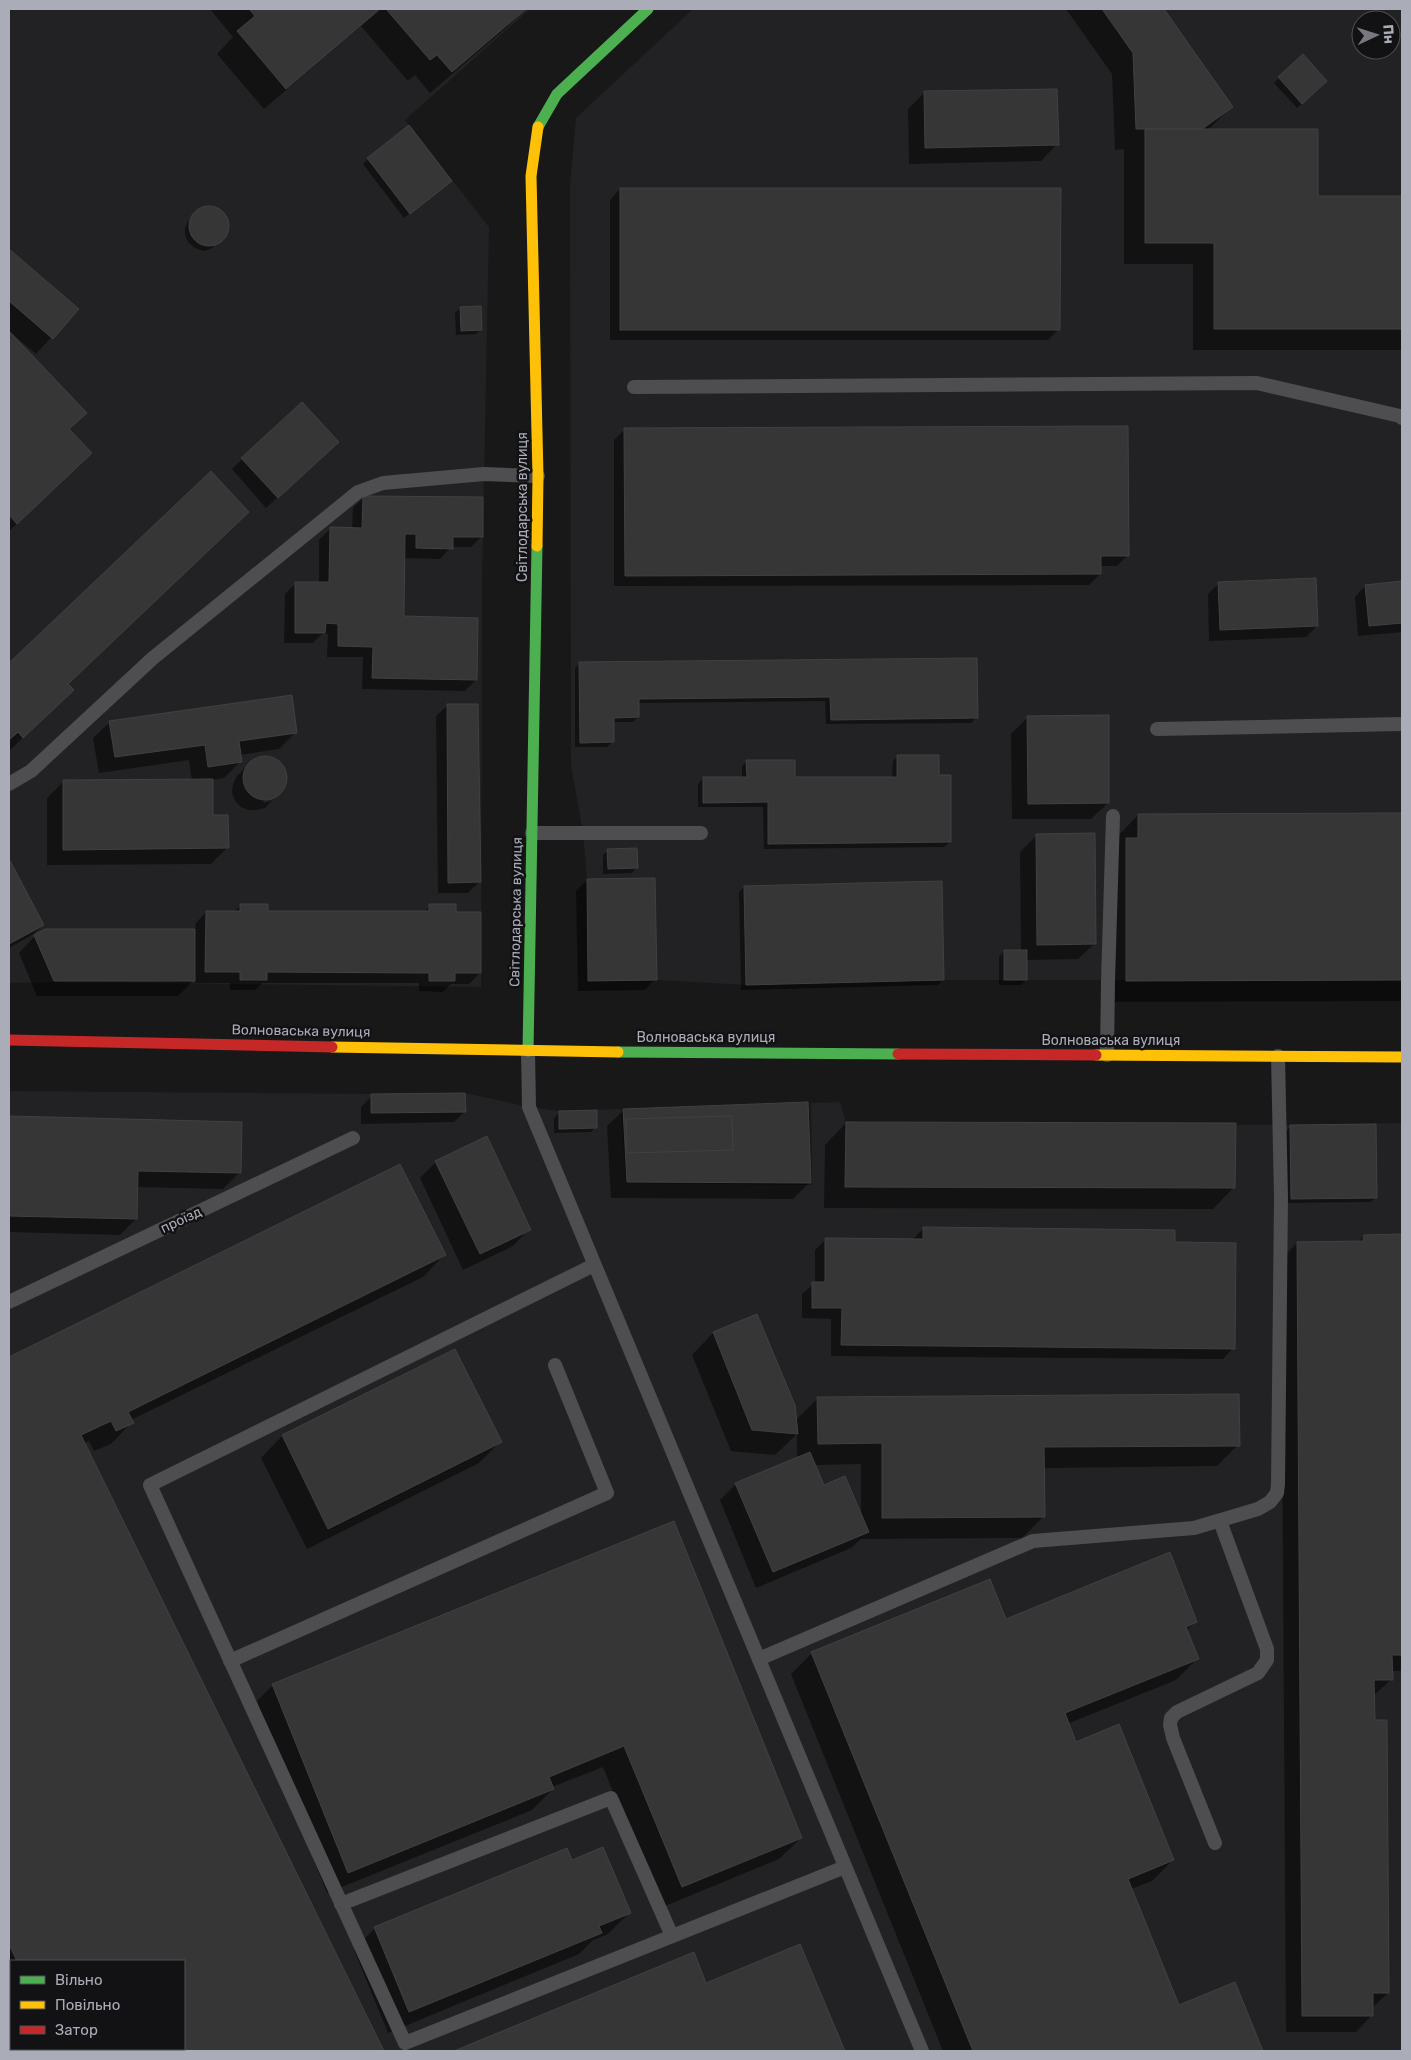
<svg xmlns="http://www.w3.org/2000/svg" width="1411" height="2060" font-family="Rubik,sans-serif">
  <style>
    .built { fill: #222224; fill-rule: evenodd }
    .shadow { fill: #0007; fill-rule: evenodd }
    .building { fill: #363637; stroke: #414144 }
    .lines { fill: none; stroke-linecap: round; stroke-linejoin: round }
    .lane { stroke: #4e4e51; stroke-width: 14 }
    .fast { stroke: #4caf50; stroke-width: 11 }
    .slow { stroke: #ffc107; stroke-width: 11 }
    .jam { stroke: #c62828; stroke-width: 11 }
    .labels { text-anchor: middle; dominant-baseline: central; stroke-width: 5; stroke-linejoin: round; paint-order: stroke }
    .street-label { font-size: 14px; fill: #aaacb8; stroke: #121214 }
  </style>
  <rect width="100%" height="100%" fill="#181818"/>
  <g class="built">
    <polygon points="9,9 530,9 405,120 489,227 482,580 481,987 54,982 9,983"/>
    <path d="M693,9h709v971h-458l-198,5 -89,-5 -69,1 -1,-102 -4,-47 -12,-66 -1,-582 6,-66zM1361,20h30v30h-30z"/>
    <path d="M9,1091l362,3 94,-1 64,14 30,4 62,-2 5,74 186,2 -1,-82 29,-1 6,20 444,3 112,-2v928h-1393zM11,1961h173v88h-173z"/>
  </g>
  <g class="shadow">
    <polygon points="210,9 525,9 506,28 430,93 415,75 408,81 361,26 264,109 217,54 233,37"/>
    <polygon points="1066,9 1163,9 1231,107 1208,130 1317,197 1402,197 1402,350 1193,350 1193,264 1124,264 1124,149 1115,150 1112,74"/>
    <polygon points="1279,78 1321,86 1297,108 1274,83"/>
    <polygon points="924,93 1057,144 1041,161 909,164 908,109"/>
    <polygon points="368,159 445,186 404,218 363,164"/>
    <polygon points="620,189 1059,329 1048,340 610,340 610,200"/>
    <polygon points="213,208 224,215 227,228 226,234 211,249 203,251 195,248 189,243 185,236 185,228 188,221 201,210"/>
    <polygon points="9,251 77,309 36,354 11,333 10,334 85,413 68,430 69,474 9,531"/>
    <polygon points="460,308 481,329 476,334 456,335 455,313"/>
    <polygon points="625,429 1128,555 1117,566 1100,566 1100,574 1089,585 614,586 614,440"/>
    <polygon points="326,453 266,508 232,469 242,459"/>
    <polygon points="211,473 66,685 51,711 9,751 9,665"/>
    <polygon points="364,497 482,536 471,547 451,547 440,559 404,558 403,618 476,680 465,691 362,689 363,657 327,657 328,634 322,634 313,643 284,643 285,594 296,583 319,583 319,540 330,529 352,529 353,508"/>
    <polygon points="1219,583 1317,626 1306,637 1209,641 1208,594"/>
    <polygon points="1402,583 1402,632 1358,636 1355,597 1365,586"/>
    <polygon points="976,659 976,718 971,723 826,724 825,701 638,703 638,717 633,722 613,722 612,742 607,747 575,747 575,668 580,663"/>
    <polygon points="447,706 479,882 468,893 438,893 436,716"/>
    <polygon points="1028,717 1108,803 1091,819 1012,819 1011,734"/>
    <polygon points="110,722 295,733 279,749 240,755 240,762 224,778 212,780 212,817 227,848 211,864 47,865 47,798 64,781 192,781 189,760 99,773 93,738"/>
    <polygon points="262,756 278,760 283,766 286,774 286,782 282,790 275,798 263,801 264,803 272,800 265,808 257,810 249,810 241,807 235,801 232,793 233,784 237,776 248,765 255,759"/>
    <polygon points="898,756 938,776 950,842 944,847 764,849 763,807 698,807 698,784 703,778 742,778 742,766 747,761 794,779 892,778 893,761"/>
    <polygon points="1138,815 1402,815 1402,1001 1105,1002 1117,837"/>
    <polygon points="1037,835 1095,943 1078,959 1026,960 1026,980 1021,985 999,985 999,957 1004,951 1021,951 1020,852"/>
    <polygon points="608,850 637,867 632,873 603,874 603,855"/>
    <polygon points="9,861 43,925 32,935 9,948"/>
    <polygon points="587,880 655,979 645,990 578,991 576,891"/>
    <polygon points="744,887 943,979 938,985 741,990 739,892"/>
    <polygon points="241,905 267,912 423,913 430,906 454,913 480,973 469,984 451,984 443,992 419,991 419,983 262,983 255,990 230,990 230,983 195,983 195,979 178,996 37,996 19,953 35,936 45,930 195,930 196,923 206,912 234,912"/>
    <polygon points="372,1096 465,1111 454,1122 361,1124 361,1107"/>
    <polygon points="624,1110 810,1182 793,1199 611,1198 607,1126"/>
    <polygon points="560,1112 596,1127 591,1132 554,1133 554,1118"/>
    <polygon points="9,1117 240,1123 239,1173 223,1189 137,1187 136,1219 120,1235 9,1232"/>
    <polygon points="846,1123 1234,1187 1213,1209 824,1208 825,1145"/>
    <polygon points="1291,1126 1376,1197 1371,1202 1287,1203 1286,1131"/>
    <polygon points="436,1162 529,1229 513,1246 463,1270 420,1178"/>
    <polygon points="400,1165 444,1255 423,1277 131,1420 132,1422 111,1444 94,1451 89,1441 84,1444 383,2051 30,2051 28,2049 184,2049 184,1961 11,1961 11,2014 9,2009 9,1359"/>
    <polygon points="923,1229 1174,1244 1233,1348 1223,1359 831,1356 831,1319 802,1318 802,1294 815,1283 815,1250 826,1239 912,1240"/>
    <polygon points="1364,1236 1402,1236 1402,1671 1391,1671 1392,1679 1373,1696 1388,1993 1372,2008 1372,2015 1356,2032 1286,2032 1281,1259 1297,1243 1358,1242"/>
    <path d="M756,1315l39,106 23,-23 420,47 -21,21 -174,2 1,48 -22,22 -161,1 -10,9 -95,40 -36,-88 16,-16 61,-25v-25l-22,21 -44,-4 -39,-96 21,-22zM861,1464v53l-38,-31 -9,-21z"/>
    <polygon points="454,1350 500,1442 479,1463 307,1549 261,1458 282,1436"/>
    <polygon points="673,1523 801,1838 779,1859 660,1908 603,1767 552,1787 553,1789 532,1810 327,1893 251,1707 273,1685"/>
    <polygon points="1196,1621 1186,1631 1197,1659 1176,1680 1067,1724 1075,1743 1173,1860 1152,1881 1131,1889 1178,2007 1234,1984 1262,2051 943,2051 791,1674 812,1653"/>
    <polygon points="571,1861 629,1913 608,1934 593,1940 579,1954 388,2033 354,1950 375,1928"/>
    <polygon points="800,1946 844,2051 457,2051 693,1954 706,1985"/>
  </g>
  <g class="building">
    <polygon points="249,9 380,9 286,89 237,31 255,16"/>
    <polygon points="386,9 526,9 452,72 437,55 430,60"/>
    <polygon points="1102,9 1164,9 1233,107 1202,129 1136,129 1133,53"/>
    <polygon points="1303,54 1327,81 1302,104 1278,77"/>
    <polygon points="1057,89 1059,145 925,148 924,91"/>
    <polygon points="409,125 452,181 410,214 367,158"/>
    <polygon points="1145,129 1318,129 1318,196 1402,196 1402,329 1214,329 1214,243 1145,243"/>
    <polygon points="620,188 1061,188 1060,330 620,330"/>
    <circle cx="209" cy="226" r="20"/>
    <polygon points="9,249 79,309 53,339 9,301"/>
    <polygon points="481,306 482,330 461,331 460,307"/>
    <polygon points="9,331 87,413 69,429 92,453 17,524 9,515"/>
    <polygon points="302,402 339,442 278,498 241,458"/>
    <polygon points="1128,426 1129,556 1101,556 1101,574 625,576 624,428"/>
    <polygon points="211,471 249,512 68,684 74,690 23,738 18,732 9,740 9,663"/>
    <polygon points="363,496 483,497 483,537 453,537 453,549 416,548 416,534 405,534 404,616 478,618 477,680 372,678 373,647 338,646 338,624 326,623 325,633 295,633 295,582 329,582 330,527 362,528"/>
    <polygon points="1316,578 1318,626 1220,630 1218,582"/>
    <polygon points="1402,581 1402,623 1369,626 1365,585"/>
    <polygon points="977,658 978,718 831,720 830,697 639,699 639,717 614,718 614,742 580,743 579,662"/>
    <polygon points="292,695 297,733 239,741 242,762 208,767 205,745 115,757 109,721"/>
    <polygon points="447,704 478,704 481,882 448,883"/>
    <polygon points="1109,715 1109,803 1028,804 1027,716"/>
    <polygon points="897,755 939,755 939,775 951,775 951,842 768,844 768,802 703,803 703,777 747,777 746,760 795,760 795,777 897,777"/>
    <circle cx="265" cy="778" r="22"/>
    <polygon points="213,779 213,815 228,815 229,848 63,850 63,780"/>
    <polygon points="1402,813 1402,980 1126,981 1126,838 1138,838 1138,814"/>
    <polygon points="1095,833 1096,944 1037,945 1036,834"/>
    <polygon points="637,848 638,868 608,869 607,849"/>
    <polygon points="9,859 44,925 9,944"/>
    <polygon points="655,878 657,980 588,981 587,879"/>
    <polygon points="942,881 944,980 746,985 744,886"/>
    <polygon points="240,904 268,904 268,911 429,911 429,904 456,904 456,912 481,912 481,973 455,973 455,981 429,981 429,973 267,972 267,980 240,980 240,972 205,972 206,911 240,911"/>
    <polygon points="45,929 195,929 195,981 54,981 34,935"/>
    <rect x="1004" y="950" width="23" height="30"/>
    <polygon points="465,1093 466,1112 371,1113 371,1094"/>
    <polygon points="808,1102 811,1183 627,1182 623,1109"/>
    <polygon points="597,1110 597,1128 559,1129 559,1111"/>
    <polygon points="9,1116 242,1122 241,1173 138,1171 137,1219 9,1216"/>
    <polygon points="732,1116 733,1150 627,1153 626,1119"/>
    <polygon points="846,1122 1236,1123 1235,1188 845,1187"/>
    <polygon points="1376,1124 1377,1198 1291,1199 1290,1125"/>
    <polygon points="487,1136 531,1230 480,1254 435,1161"/>
    <polygon points="400,1164 446,1255 128,1412 134,1423 116,1431 111,1421 81,1435 384,2051 61,2051 60,2049 184,2049 184,1961 17,1961 9,1945 9,1357"/>
    <polygon points="923,1227 1175,1230 1175,1242 1236,1243 1235,1349 841,1345 842,1308 812,1308 812,1282 825,1282 825,1238 923,1239"/>
    <polygon points="1402,1234 1402,1655 1392,1655 1393,1680 1374,1680 1375,1720 1387,1720 1389,1993 1373,1993 1373,2016 1302,2016 1297,1242 1363,1241 1364,1235"/>
    <polygon points="757,1314 795,1405 798,1434 752,1430 713,1332"/>
    <polygon points="455,1349 502,1442 328,1529 282,1435"/>
    <polygon points="1239,1394 1240,1446 1044,1447 1045,1517 882,1518 882,1443 818,1444 817,1397"/>
    <polygon points="810,1452 824,1485 845,1476 869,1532 773,1572 735,1483"/>
    <polygon points="674,1521 802,1838 682,1887 624,1746 549,1777 554,1789 348,1873 272,1684"/>
    <polygon points="1170,1552 1197,1622 1186,1627 1199,1659 1065,1713 1076,1742 1119,1724 1174,1860 1128,1879 1179,2005 1235,1982 1263,2051 973,2051 811,1652 990,1579 1006,1619"/>
    <polygon points="603,1847 631,1913 599,1926 602,1933 409,2012 374,1927 567,1848 572,1860"/>
    <polygon points="800,1944 845,2051 454,2051 694,1952 706,1983"/>
  </g>
  <g class="lines">
    <g class="lane">
      <polyline points="634,387 1257,383 1400,416 1402,418"/>
      <polyline points="1157,729 1402,724"/>
      <polyline points="9,784 31,771 153,658 358,492 383,483 484,474 538,476"/>
      <polyline points="532,833 701,833"/>
      <polyline points="528,1051 529,1107 922,2051"/>
      <polyline points="1107,1055 1108,981 1113,816"/>
      <polyline points="594,1265 150,1485 405,2043 845,1867"/>
      <polyline points="9,1302 353,1138"/>
      <polyline points="759,1659 1033,1541 1194,1528 1258,1509 1270,1502 1277,1493 1278,1484 1281,1198 1278,1056"/>
      <polyline points="230,1661 607,1493 555,1365"/>
      <polyline points="1215,1843 1173,1738 1170,1725 1171,1718 1177,1712 1258,1673 1267,1660 1267,1649 1220,1521"/>
      <polyline points="341,1904 611,1798 672,1936"/>
    </g>
    <g class="fast">
      <polyline points="538,127 557,94 648,9"/>
      <polyline points="528,1051 537,546"/>
      <polyline points="618,1052 898,1054"/>
    </g>
    <g class="slow">
      <polyline points="537,546 538,476 531,176 538,127"/>
      <polyline points="332,1047 618,1052"/>
      <polyline points="1096,1055 1402,1057"/>
    </g>
    <g class="jam">
      <polyline points="9,1040 332,1047"/>
      <polyline points="898,1054 1096,1055"/>
    </g>
  </g>
  <g class="labels">
    <g class="street-label">
      <text transform="translate(522 507) rotate(-90)">Світлодарська вулиця</text>
      <text transform="translate(516 912) rotate(-89)">Світлодарська вулиця</text>
      <text transform="translate(301 1031) rotate(1)">Волноваська вулиця</text>
      <text x="706" y="1037">Волноваська вулиця</text>
      <text x="1111" y="1040">Волноваська вулиця</text>
      <text transform="translate(181 1220) rotate(-25)">проїзд</text>
    </g>
  </g>
  <rect width="1411" height="2060" fill="none" stroke="#aaacb8" stroke-width="20"/>
  <rect x="10" y="1960" width="175" height="90" fill="#121214" stroke="#4f5056"/>
  <rect x="20" y="1976" width="25" height="8" fill="#4caf50" stroke="#4f5056"/>
  <text x="55" y="1985" font-size="15" fill="#aaacb8">Вільно</text>
  <rect x="20" y="2001" width="25" height="8" fill="#ffc107" stroke="#4f5056"/>
  <text x="55" y="2010" font-size="15" fill="#aaacb8">Повільно</text>
  <rect x="20" y="2026" width="25" height="8" fill="#c62828" stroke="#4f5056"/>
  <text x="55" y="2035" font-size="15" fill="#aaacb8">Затор</text>
  <g transform="translate(1376 35) rotate(86)"><circle r="24" fill="#121214" stroke="#4f5056"/>
  <path d="M0-4L9 19L0 12L-9 19Z" fill="#777880"/>
  <text y="-8" font-size="14" font-weight="bold" text-anchor="middle" fill="#aaacb8">Пн</text>
  </g>
</svg>
